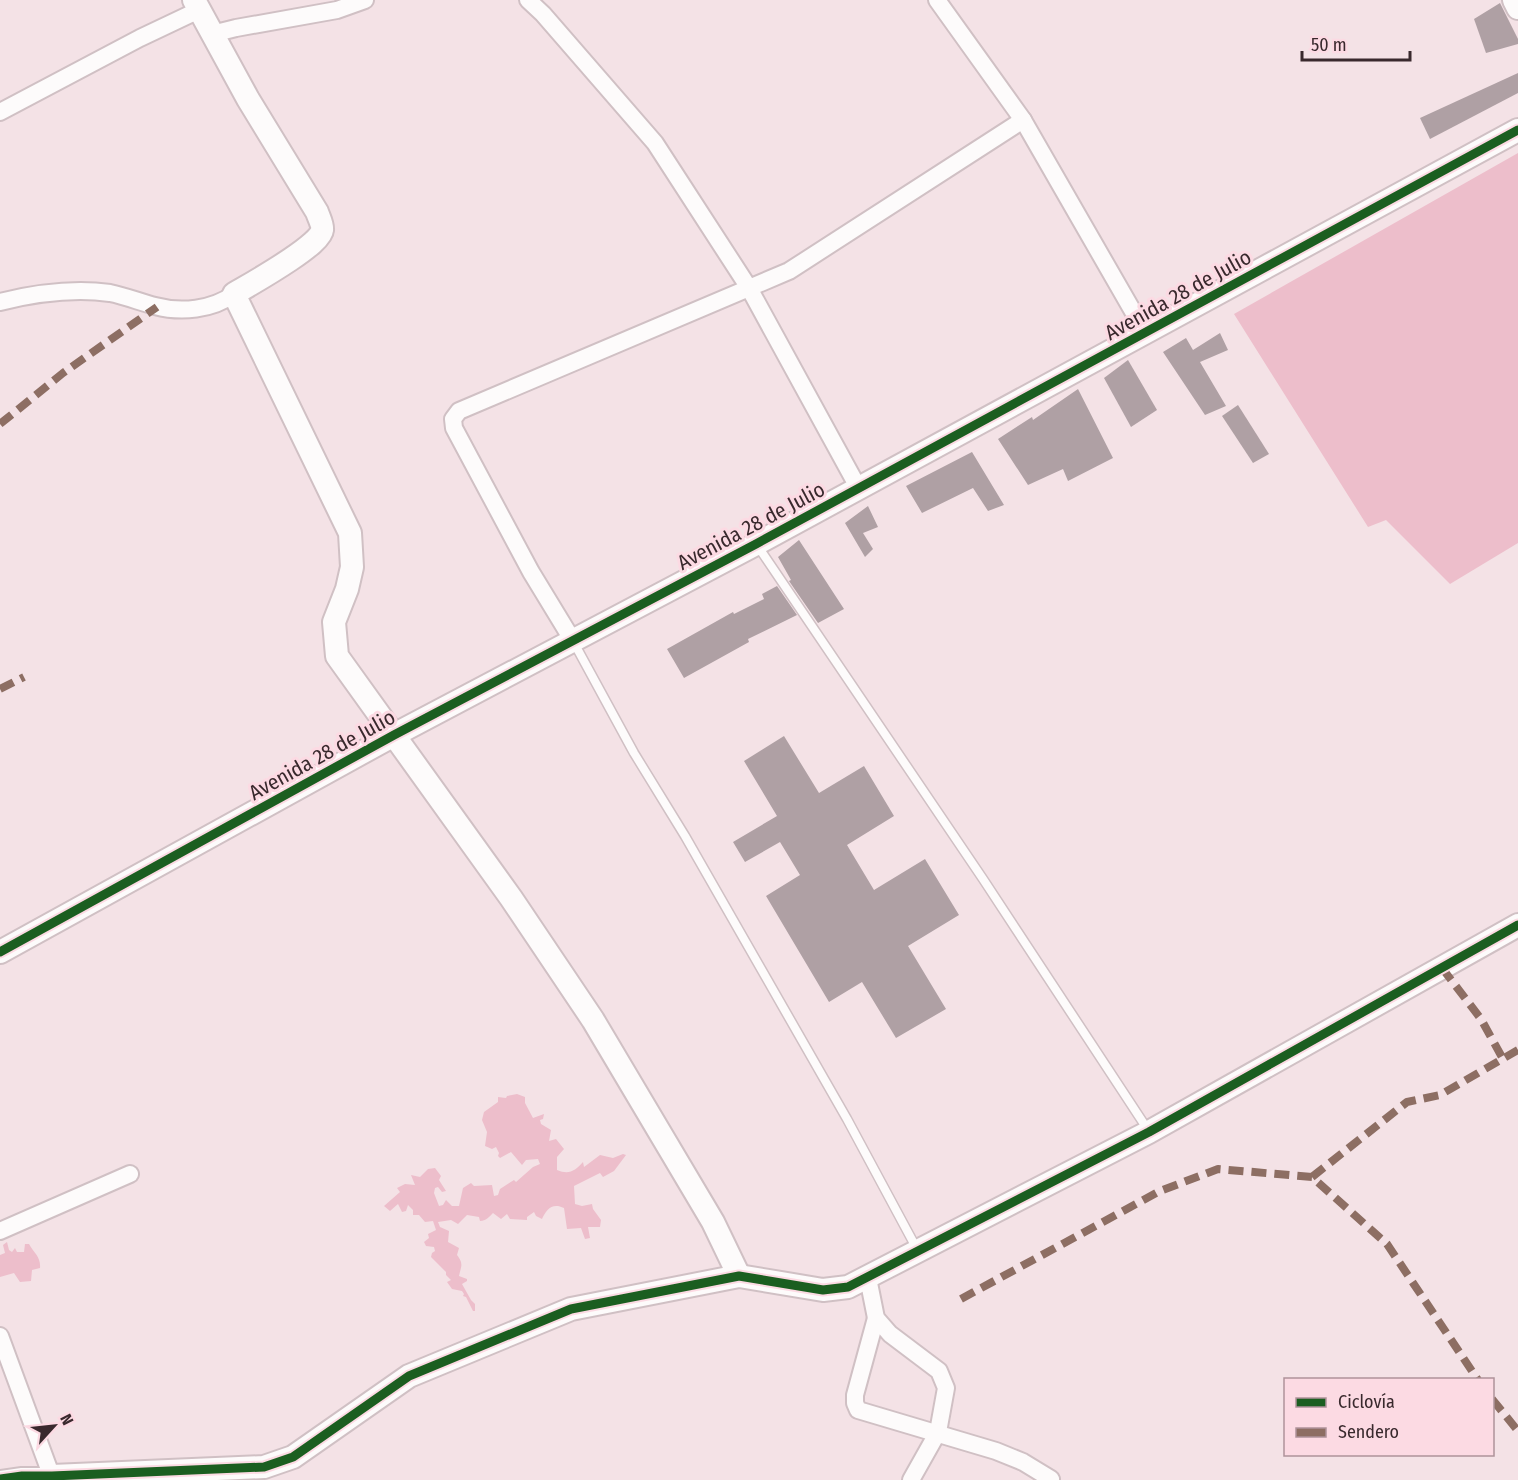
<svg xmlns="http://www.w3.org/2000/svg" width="1518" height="1480" font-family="'Fira Sans Condensed',sans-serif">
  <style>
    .green { fill: #edbecb }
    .building { fill: #afa0a4 }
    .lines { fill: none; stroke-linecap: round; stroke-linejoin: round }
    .lane-casing { stroke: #d0c0c4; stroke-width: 11 }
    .street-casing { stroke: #d0c0c4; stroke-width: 20 }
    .secondary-casing { stroke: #d0c0c4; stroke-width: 26 }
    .lane { stroke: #fdfbfb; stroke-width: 8 }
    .street { stroke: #fdfbfb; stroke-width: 16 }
    .secondary { stroke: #fdfbfb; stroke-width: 22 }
    .quiet { stroke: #8d6e63; stroke-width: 8; stroke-dasharray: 15 8; stroke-linecap: butt }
    .cycleway-casing { stroke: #fcdae3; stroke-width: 13 }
    .cycleway { stroke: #1b5e20; stroke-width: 9 }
    .labels { text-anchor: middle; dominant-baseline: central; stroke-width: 6; stroke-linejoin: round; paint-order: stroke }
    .street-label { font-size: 21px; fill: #39292d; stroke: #fcdae3 }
  </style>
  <rect width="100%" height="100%" fill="#f4e2e6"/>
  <g class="green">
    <polygon points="1518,153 1518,543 1450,584 1386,520 1368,527 1234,314"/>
    <path d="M517,1094l8,3v6l8,15 11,-4 -1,5 -3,1 1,4 10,6 -2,11 7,-2 8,10 -7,8v13c12,5 18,1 26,-8l1,5 16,-12 13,3 10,-4 3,1 -12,16 -11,6 -3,-4 -26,13 1,18 7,2 10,-2 1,5 8,11 -1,7h-12l2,11 -5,1 -4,-11 -14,1 -3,-21c-12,-6 -18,2 -22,11l-6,-3 -2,-4 -7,5v3l-17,-1 -3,-5 -6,5 -8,-6c-4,4 -7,8 -13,8l-1,-4 -12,-2 -9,9 -7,-4 -13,2 2,5 9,4 -1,11 11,6 -2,7c7,9 4,11 2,21l8,3v2l-5,3 9,16 4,4v7h-2l-7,-14 -3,-1 1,-2 -2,-3 -10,-2 -5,-7 4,-2 -5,-5v-3l-15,-15 1,-4 3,-2 -1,-4 -8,-1 -2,-4 5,-4 -1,-4 8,-4 -3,-9 -8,1 -6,-7h-6v-5l-5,-5 -2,6 -4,1 -4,-8 -8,7 -6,-5 16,-14 -3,-4 8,-4 10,1 -4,-10 9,2 8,-8 7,-1 6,8 -2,4 7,11 -4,1 -4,-5 -3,1 -1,5 5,13 4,-1 3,-5 6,6h7l4,-18 8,-5 3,3 18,-1 2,11 4,-1 2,-6 14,-9 2,2 17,-15 7,-3 -2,-5 -12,1 -4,5 -11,-13 -11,6 -2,-2 1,-3 -3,-6 -4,2 -7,-3 2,-14 -5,-12 2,-8 14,-10v-5l8,1 1,-2z"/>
    <path d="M7,1242l2,8 3,2 3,-4 2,4h7l1,-8h4c5,9 12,13 11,24l-8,2 -1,11 -11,1 -6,-9 -14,4v-22l5,-2 -2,-8z"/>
  </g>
  <g class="building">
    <polygon points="1500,3 1518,39 1518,44 1486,53 1474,19"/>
    <polygon points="1518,73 1518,93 1430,139 1420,118"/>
    <polygon points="1220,333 1228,350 1200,362 1226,406 1205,415 1163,352 1186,338 1193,350"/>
    <polygon points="1128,360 1157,410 1131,427 1104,378"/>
    <polygon points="1078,389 1113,458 1068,481 1063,469 1028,485 998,439 1032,417 1033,420"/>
    <polygon points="1238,405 1269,454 1253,463 1222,416"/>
    <polygon points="972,452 1004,505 988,511 973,488 922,513 906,486"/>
    <polygon points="868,506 878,527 863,533 873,549 865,557 845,523"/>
    <polygon points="799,540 844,609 818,623 789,581 791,580 778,557"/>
    <polygon points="777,586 797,615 748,639 749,642 684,678 667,649 733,612 734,614 764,599 762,594"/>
    <polygon points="784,736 819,793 864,766 894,816 847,845 874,890 925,859 959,915 908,946 946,1009 896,1038 862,982 829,1002 766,896 800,875 780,842 745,862 733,842 777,816 744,761"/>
  </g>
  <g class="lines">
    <g class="lane-casing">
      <g id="lane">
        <polyline points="757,545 983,879 1148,1130"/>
        <polyline points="573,641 634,753 685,836 847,1119 918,1251"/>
      </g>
    </g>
    <g class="street-casing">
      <g id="street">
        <polyline points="528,0 543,14 655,143 749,288 859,489"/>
        <polyline points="937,0 1023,120 1146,334"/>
        <polyline points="212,34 236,28 337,10 365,0"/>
        <polyline points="0,112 140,38 199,10"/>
        <path d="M0,302c36,-9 73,-14 110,-9 15,3 30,9 45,13 26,7 57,4 79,-12"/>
        <polyline points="573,641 531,572 454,428 453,419 459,411 789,271 1023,120"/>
        <polyline points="0,1231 130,1174"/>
        <polyline points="868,1278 876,1318 890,1334 939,1371 946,1388 938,1432 911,1480"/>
        <polyline points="876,1318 855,1395 855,1403 858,1410 996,1451 1023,1462 1051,1479"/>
        <polyline points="0,1336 53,1480"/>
        <polyline points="0,1479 22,1476 52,1476"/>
      </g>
    </g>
    <g class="secondary-casing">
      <g id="secondary">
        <path d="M194,0l54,99 69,113c2,6 6,13 5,18 -1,15 -73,55 -88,64l116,239 2,34 -5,22 -13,33 3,34 174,242 82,122 120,202 26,54"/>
        <polyline points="1514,0 1518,8"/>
        <polyline points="0,952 394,735 756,544 1518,130"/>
        <polyline points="52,1476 264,1467 293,1457 409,1376 571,1309 739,1276 823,1290 848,1287 1149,1132 1518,925"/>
      </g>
    </g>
    <use href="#lane" class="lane"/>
    <use href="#street" class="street"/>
    <use href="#secondary" class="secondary"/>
    <g class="quiet">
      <polyline points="0,424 63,373 157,307"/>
      <polyline points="0,689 24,677"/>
      <polyline points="1442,968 1481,1019 1503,1059"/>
      <polyline points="1312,1177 1407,1102 1440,1095 1518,1050"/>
      <polyline points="961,1299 1160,1191 1218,1169 1312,1177 1387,1244 1478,1380"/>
      <polyline points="1492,1399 1518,1431"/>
    </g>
    <g class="cycleway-casing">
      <g id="cycleway">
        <polyline points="0,952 394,735 756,544 1518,130"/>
        <polyline points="0,1479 22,1476 52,1476 264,1467 293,1457 409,1376 571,1309 739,1276 823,1290 848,1287 1149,1132 1518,925"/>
      </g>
    </g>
    <use href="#cycleway" class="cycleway"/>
  </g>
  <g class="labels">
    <g class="street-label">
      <text transform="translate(1178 295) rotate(-29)">Avenida 28 de Julio</text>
      <text transform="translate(751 526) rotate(-28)">Avenida 28 de Julio</text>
      <text transform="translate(322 755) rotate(-29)">Avenida 28 de Julio</text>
    </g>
  </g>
  <rect x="1284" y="1378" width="210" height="78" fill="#fcdae3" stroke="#ae939a" stroke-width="1.5"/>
  <rect x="1296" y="1398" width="30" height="9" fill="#1b5e20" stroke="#ae939a" stroke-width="1.5"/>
  <text x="1338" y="1408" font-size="18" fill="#39292d">Ciclovía</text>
  <rect x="1296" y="1428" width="30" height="9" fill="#8d6e63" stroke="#ae939a" stroke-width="1.5"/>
  <text x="1338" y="1438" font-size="18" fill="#39292d">Sendero</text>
  <g transform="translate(54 1426) rotate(63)" stroke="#fcdae3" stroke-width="4.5" paint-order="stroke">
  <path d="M0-4.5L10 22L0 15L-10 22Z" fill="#39292d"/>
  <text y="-9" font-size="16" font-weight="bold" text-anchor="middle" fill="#39292d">N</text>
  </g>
  <path d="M1302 51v9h108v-9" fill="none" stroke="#39292d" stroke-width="3"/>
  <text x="1311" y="51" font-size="18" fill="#39292d" stroke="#fcdae3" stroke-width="4.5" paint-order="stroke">50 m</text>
</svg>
